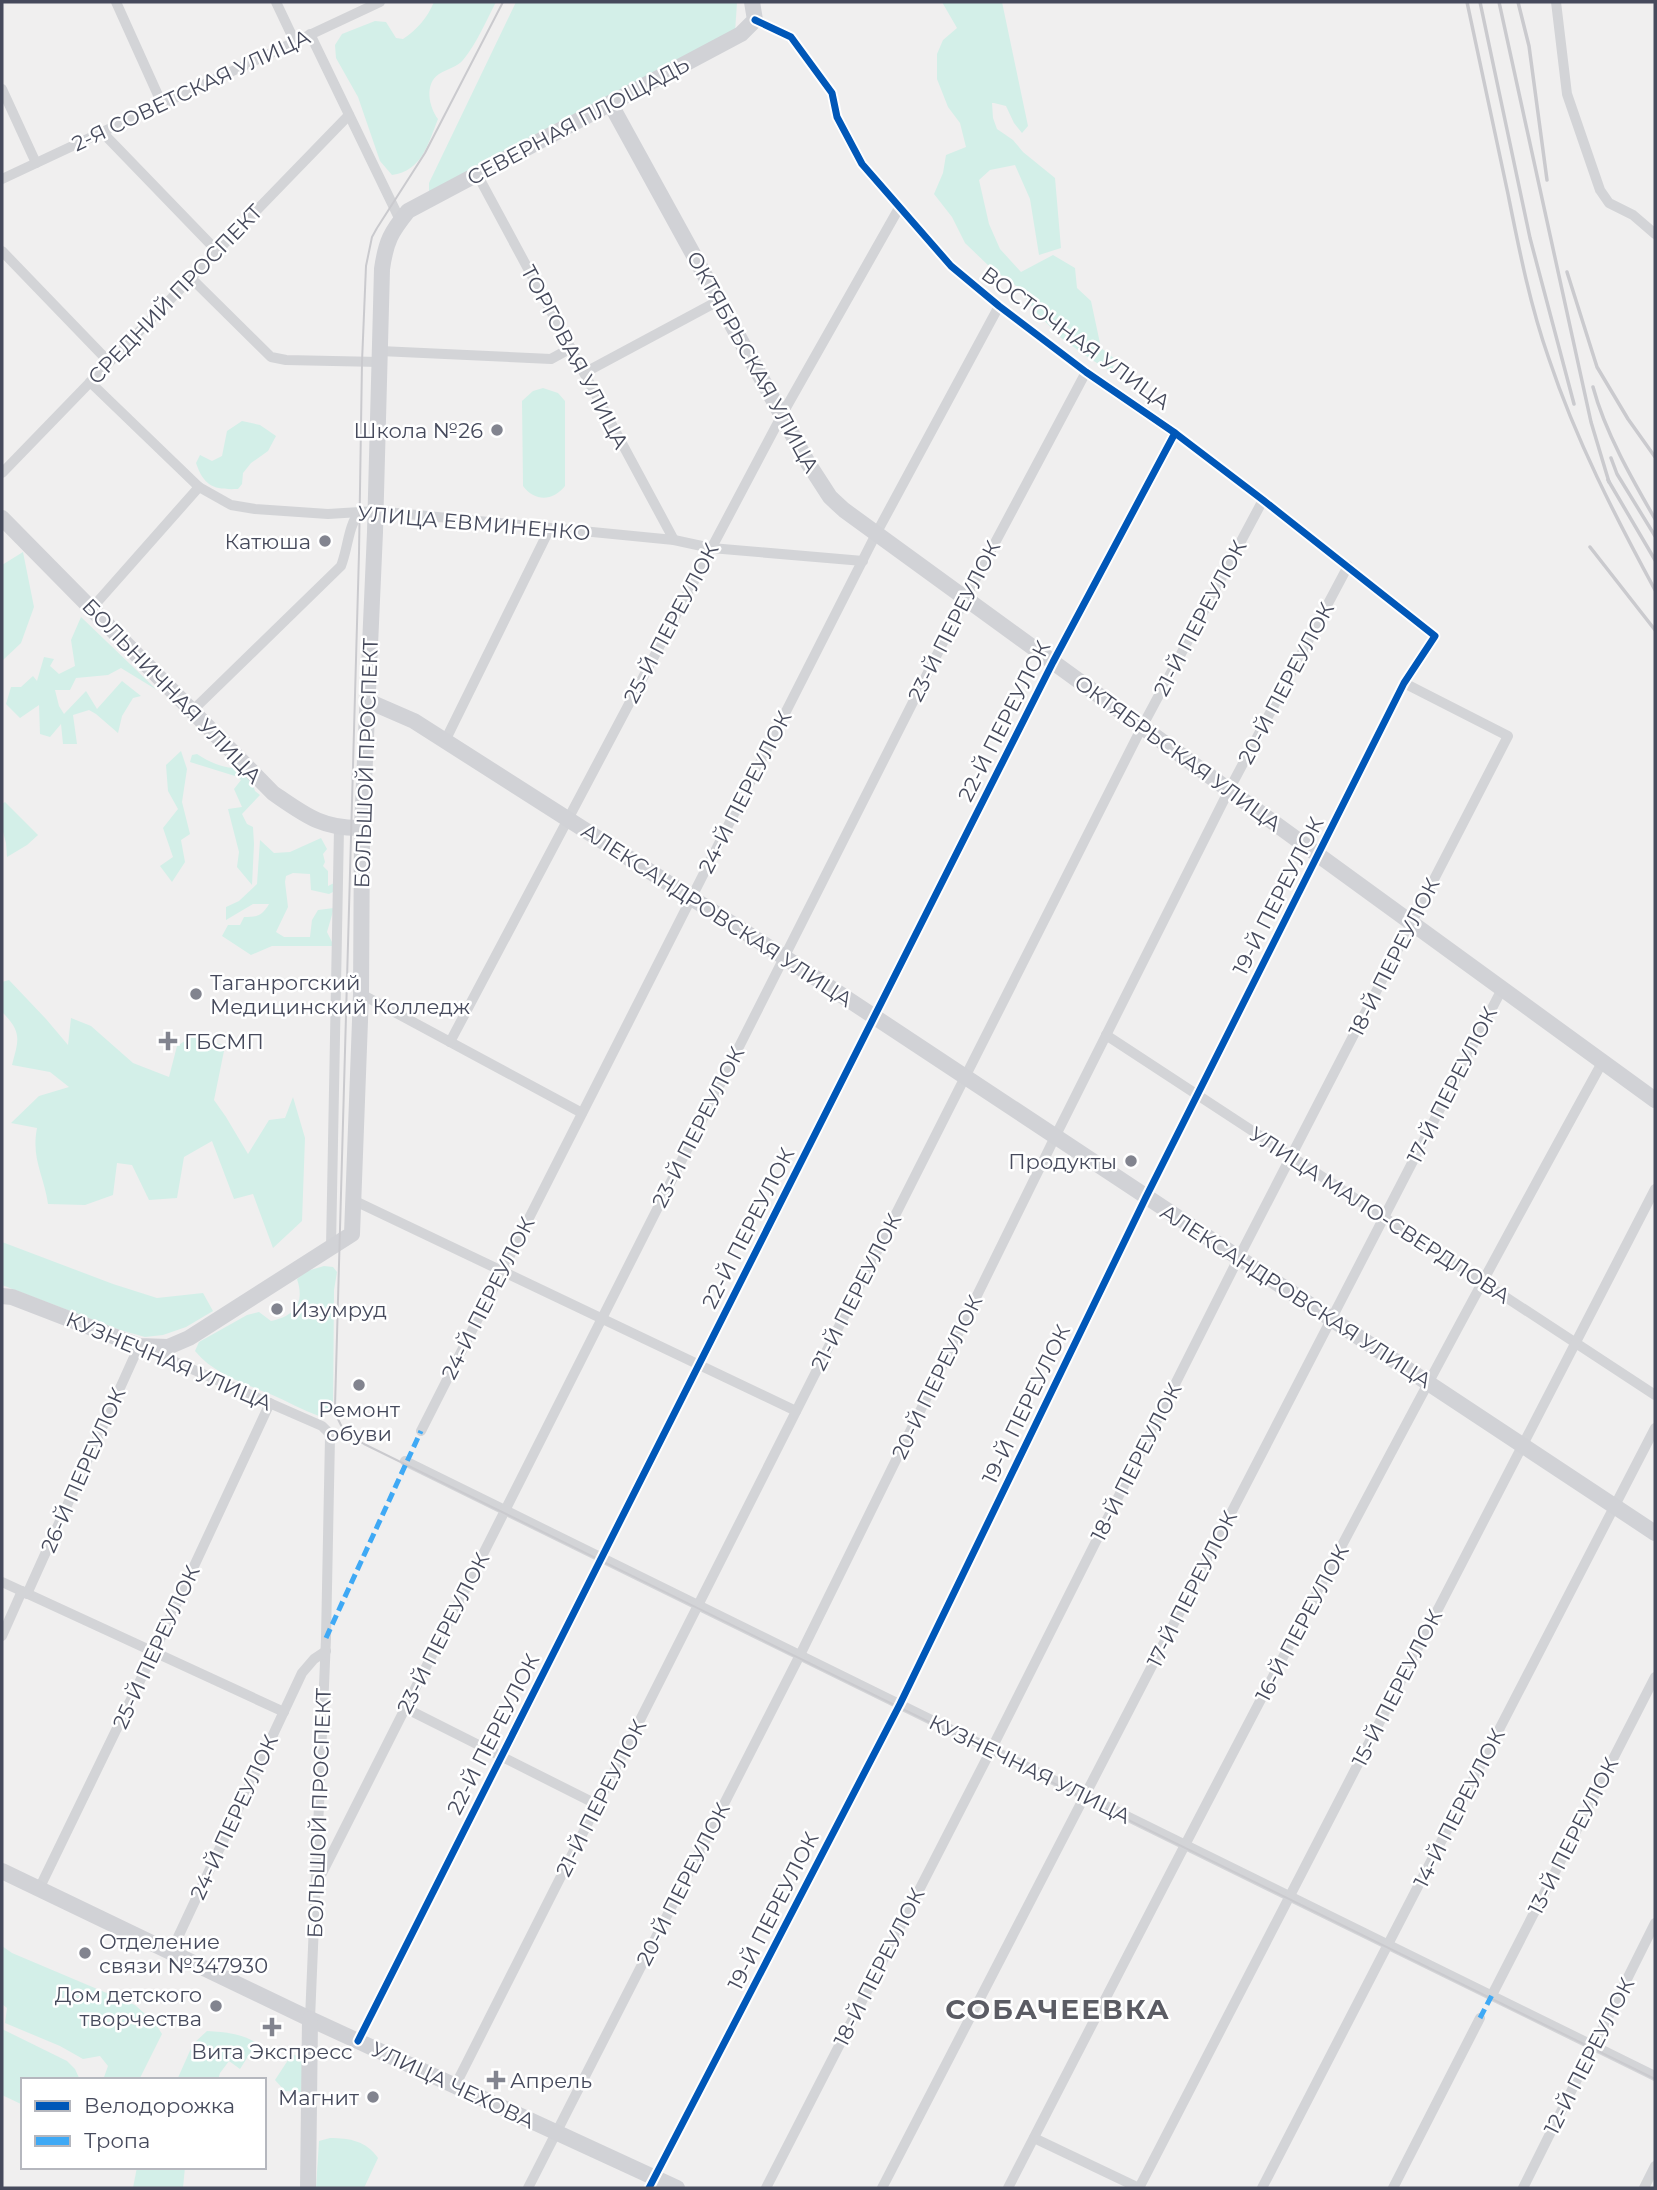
<svg xmlns="http://www.w3.org/2000/svg" width="1657" height="2190" font-family="Montserrat,sans-serif">
  <style>
    .green { fill: #d3efe8 }
    .lines { fill: none; stroke-linecap: round; stroke-linejoin: round }
    .street { stroke: #d3d4d7; stroke-width: 10 }
    .secondary { stroke: #d1d2d6; stroke-width: 16 }
    .tram { stroke: #cacace; stroke-width: 2 }
    .rail { stroke: #cacace; stroke-width: 3.5 }
    .quiet { stroke: #3fa9f5; stroke-width: 5; stroke-dasharray: 10 5; stroke-linecap: butt }
    .cycleway-casing { stroke: #fff; stroke-width: 11 }
    .cycleway { stroke: #0057b8; stroke-width: 7 }
    .poi-dot { fill: #82848f; stroke: #fff; stroke-width: 2.5 }
    .labels { text-anchor: middle; dominant-baseline: central; stroke-width: 5; stroke-linejoin: round; paint-order: stroke }
    .street-label { font-size: 21px; fill: #464a5c; stroke: #fff }
    .poi-label { font-size: 21px; fill: #464a5c; stroke: #fff; text-anchor: end }
    .district-label { font-size: 28px; font-weight: bold; letter-spacing: 2px; fill: #5b5c64; stroke: #fff }
  </style>
  <rect width="100%" height="100%" fill="#f0efef"/>
  <g class="green">
    <path d="M434,2h62c-10,19 -19,41 -33,58 -6,7 -16,9 -24,14 -15,10 -10,33 -1,45 -10,25 -16,52 -46,56l-12,-14 -22,-64 -22,-39 -1,-13 7,-11 33,-13 11,1 10,16 7,1c15,-10 24,-21 31,-37z"/>
    <polygon points="516,2 737,2 735,33 429,193 429,183"/>
    <polygon points="942,2 1002,2 1028,126 1022,133 1014,123 1006,106 994,103 992,103 993,118 997,129 1013,140 1023,152 1055,178 1061,248 1039,255 1030,199 1015,165 990,170 979,180 989,224 1000,249 1021,272 1053,255 1075,268 1077,288 1091,301 1101,348 1115,359 1112,372 1092,360 1061,338 1035,311 1019,288 991,268 965,243 952,217 934,194 943,173 946,155 966,147 960,123 948,107 937,79 937,54 943,40 957,28"/>
    <path d="M543,388l15,5 7,8v85c-12,15 -30,16 -42,0l-1,-85 11,-10z"/>
    <path d="M242,421l18,4 16,11 -8,15 -17,12 -8,10 -1,11 -4,5c-23,1 -34,-2 -42,-26l4,-8 12,6 10,-5 5,-25z"/>
    <polygon points="23,552 34,607 21,643 2,661 2,565"/>
    <polygon points="81,617 157,690 121,668 108,675 76,678 70,690 55,690 59,706 64,714 86,691 97,709 122,681 141,696 133,698 122,716 118,733 96,714 89,710 73,715 77,744 63,744 61,724 50,737 40,734 39,705 20,718 6,704 11,687 21,687 33,676 37,681 44,657 54,659 50,666 59,674 75,666 71,640"/>
    <polygon points="181,751 187,769 182,802 190,834 181,840 185,862 172,882 160,866 173,857 163,828 178,809 168,791 166,765"/>
    <path d="M197,754c16,11 31,15 51,15l7,22 5,4 -18,19 5,10 6,3 1,17 -2,41 -15,-18 2,-15 -11,-43 14,-2 -8,-18 7,-9 -6,-4 -45,-14 2,-7z"/>
    <polygon points="5,802 38,835 27,845 7,857 6,843 2,828 2,804"/>
    <path d="M321,838l6,11 -4,5 2,8 -2,4 5,5v15l6,-3 -1,9 -4,2 -18,-4 -1,-16 -17,-1 -7,3 -1,6 3,25 -12,25 8,5h26l2,-17 6,-10 16,-2 -7,24 7,14h-62l-21,9 -29,-19 6,-11h12l4,-8c13,0 18,-1 25,-13h-16l-27,16v-13l13,-6 18,-17 3,-44 14,13 16,-1z"/>
    <path d="M9,980l37,39 22,26 3,-27 20,8 42,37 36,14 8,-31 17,-11 31,11 -11,54 12,17 22,37 21,-34 16,-2 8,-21 12,41 -3,83 -29,27 -20,-54 -19,5 -22,-58 -28,16 -7,41 -28,2 -17,-35 -15,-2 -4,32 -28,10 -37,-1c-4,-29 -17,-45 -11,-76l-26,-5 28,-27 30,-9 -19,-15 -38,-7c7,-26 10,-33 -10,-53v-30z"/>
    <polygon points="2,1242 113,1284 157,1298 203,1293 213,1311 186,1327 163,1335 145,1337 120,1330 2,1285"/>
    <path d="M324,1266l9,1 4,5 -3,18 -1,120 -14,6c-17,-6 -32,-15 -49,-22 -27,-11 -56,-20 -75,-43l4,-9 48,-27 12,-3 12,9c24,-5 34,-18 26,-42l10,-8z"/>
    <polygon points="2,1946 12,1953 135,2005 155,2023 162,2034 139,2080 103,2080 108,2066 100,2056 83,2059 60,2046 5,2023 7,2008 2,2004"/>
    <polygon points="2,2029 67,2061 75,2069 80,2080 23,2080 23,2105 2,2095"/>
    <path d="M207,2031c17,1 32,2 48,11l-3,8 -12,19 -11,-8 -9,12 -2,7h-41l16,-36z"/>
    <polygon points="292,2054 304,2058 301,2092 285,2091 275,2080"/>
    <path d="M330,2138c20,0 36,3 48,20l-14,30h-48l3,-47z"/>
    <polygon points="137,2167 185,2167 183,2188 133,2188"/>
  </g>
  <g class="lines">
    <g class="street">
      <polyline points="116,2 162,104"/>
      <polyline points="276,2 295,42"/>
      <polyline points="1556,2 1567,94 1600,190 1609,203 1633,215 1655,234"/>
      <polyline points="310,34 400,220"/>
      <polyline points="2,89 36,163"/>
      <polyline points="102,132 217,251"/>
      <polyline points="477,174 674,540"/>
      <polyline points="2,179 380,2"/>
      <polyline points="2,251 109,362"/>
      <polyline points="191,278 271,357 286,360 380,362"/>
      <polyline points="380,351 551,359 571,348"/>
      <polyline points="584,373 720,300"/>
      <polyline points="90,382 199,487 231,505 255,509 328,514 376,511 674,540 711,548 863,561"/>
      <polyline points="2,473 349,115"/>
      <polyline points="92,608 199,487"/>
      <path d="M191,712l150,-146c7,-18 7,-39 18,-54"/>
      <polyline points="445,741 550,528"/>
      <polyline points="361,994 582,1113"/>
      <polyline points="1106,1035 1655,1395"/>
      <polyline points="450,1042 783,413 899,208"/>
      <polyline points="355,1201 796,1411"/>
      <polyline points="331,1247 339,828"/>
      <polyline points="421,1431 876,534 999,306"/>
      <polyline points="405,1461 1655,2076"/>
      <polyline points="2,1582 284,1712"/>
      <polyline points="27,1594 139,1346 322,1426 328,1432 330,1437 326,1638 310,2019"/>
      <polyline points="2,1636 22,1591"/>
      <polyline points="405,1708 598,1805"/>
      <polyline points="316,1885 965,599 1086,372"/>
      <polyline points="39,1889 154,1652 270,1403"/>
      <polyline points="171,1952 302,1673 314,1659 326,1651"/>
      <polyline points="1492,1995 1655,1677"/>
      <polyline points="358,2041 1053,662 1175,433"/>
      <polyline points="455,2086 1142,727 1263,500"/>
      <polyline points="1034,2138 1139,2188"/>
      <polyline points="528,2188 800,1655 1055,1137 1229,790 1348,566"/>
      <polyline points="649,2188 900,1704 1146,1197 1404,683 1435,636 1263,500 1175,433 1086,372 999,306 951,266 862,164 837,117 832,93 791,37 755,20"/>
      <polyline points="766,2188 991,1750 1238,1259 1508,736 1404,683"/>
      <polyline points="882,2188 1502,989"/>
      <path d="M1008,2188c194,-378 390,-755 595,-1127"/>
      <polyline points="1139,2188 1655,1189"/>
      <polyline points="1262,2188 1655,1428"/>
      <polyline points="1393,2188 1480,2018"/>
      <polyline points="1523,2188 1655,1923"/>
      <polyline points="1644,2188 1655,2166"/>
    </g>
    <g class="secondary">
      <polyline points="610,103 808,463 830,497 844,510 1655,1100"/>
      <path d="M2,518l271,275c32,22 49,36 89,35"/>
      <polyline points="368,701 414,721 784,957 1655,1533"/>
      <path d="M2,1296l10,1 127,49 29,1 21,-9 163,-104 9,-240 1,-166 13,-296 7,-263c4,-28 9,-37 26,-58l333,-177 14,-14 -3,-18"/>
      <polyline points="2,1871 310,2019 677,2188"/>
      <polyline points="308,2188 310,2019"/>
    </g>
    <path class="tram" d="M503,2l-78,151 -48,75 -5,9 -6,29 -4,96 -3,191 -24,854c3,20 11,27 29,37l1291,635"/>
    <g class="rail">
      <path d="M1467,2c14,64 27,128 41,192 11,55 22,111 41,165 27,81 66,157 106,231"/>
      <polyline points="1480,2 1530,238 1574,404"/>
      <polyline points="1499,2 1591,422 1609,482"/>
      <polyline points="1518,2 1529,46 1547,180"/>
      <polyline points="1567,272 1597,367 1628,419 1655,457"/>
      <path d="M1593,387c12,45 39,92 62,132"/>
      <polyline points="1611,458 1617,474 1655,536"/>
      <polyline points="1608,480 1655,560"/>
      <polyline points="1590,547 1655,630"/>
    </g>
    <g class="quiet">
      <polyline points="326,1638 421,1431"/>
      <polyline points="1480,2018 1492,1995"/>
    </g>
    <g class="cycleway-casing">
      <g id="cycleway">
        <polyline points="358,2041 1053,662 1175,433"/>
        <polyline points="649,2188 900,1704 1146,1197 1404,683 1435,636 1263,500 1175,433 1086,372 999,306 951,266 862,164 837,117 832,93 791,37 755,20"/>
      </g>
    </g>
    <use href="#cycleway" class="cycleway"/>
  </g>
  <g class="poi-dot">
    <circle cx="497" cy="430" r="7"/>
    <circle cx="325" cy="541" r="7"/>
    <circle cx="196" cy="994" r="7"/>
    <path d="M164.5 1030.5h7v7h7v7h-7v7h-7v-7h-7v-7h7z"/>
    <circle cx="1131" cy="1161" r="7"/>
    <circle cx="277" cy="1309" r="7"/>
    <circle cx="359" cy="1385" r="7"/>
    <circle cx="85" cy="1953" r="7"/>
    <circle cx="216" cy="2006" r="7"/>
    <path d="M268.5 2016.5h7v7h7v7h-7v7h-7v-7h-7v-7h7z"/>
    <path d="M492.5 2069.5h7v7h7v7h-7v7h-7v-7h-7v-7h7z"/>
    <circle cx="373" cy="2097" r="7"/>
  </g>
  <g class="labels">
    <g class="street-label">
      <text transform="translate(191 90) rotate(-25)">2-Я СОВЕТСКАЯ УЛИЦА</text>
      <text transform="translate(578 121) rotate(-28)">СЕВЕРНАЯ ПЛОЩАДЬ</text>
      <text transform="translate(175 294) rotate(-46)">СРЕДНИЙ ПРОСПЕКТ</text>
      <text transform="translate(1076 338) rotate(36)">ВОСТОЧНАЯ УЛИЦА</text>
      <text transform="translate(575 357) rotate(62)">ТОРГОВАЯ УЛИЦА</text>
      <text transform="translate(753 362) rotate(61)">ОКТЯБРЬСКАЯ УЛИЦА</text>
      <text transform="translate(474 523) rotate(5)">УЛИЦА ЕВМИНЕНКО</text>
      <text transform="translate(1200 618) rotate(-62)">21-Й ПЕРЕУЛОК</text>
      <text transform="translate(954 621) rotate(-63)">23-Й ПЕРЕУЛОК</text>
      <text transform="translate(671 623) rotate(-62)">25-Й ПЕРЕУЛОК</text>
      <text transform="translate(1286 683) rotate(-62)">20-Й ПЕРЕУЛОК</text>
      <text transform="translate(172 691) rotate(46)">БОЛЬНИЧНАЯ УЛИЦА</text>
      <text transform="translate(1004 721) rotate(-63)">22-Й ПЕРЕУЛОК</text>
      <text transform="translate(1178 753) rotate(36)">ОКТЯБРЬСКАЯ УЛИЦА</text>
      <text transform="translate(366 763) rotate(-88)">БОЛЬШОЙ ПРОСПЕКТ</text>
      <text transform="translate(745 792) rotate(-63)">24-Й ПЕРЕУЛОК</text>
      <text transform="translate(1278 896) rotate(-63)">19-Й ПЕРЕУЛОК</text>
      <text transform="translate(717 915) rotate(33)">АЛЕКСАНДРОВСКАЯ УЛИЦА</text>
      <text transform="translate(1394 957) rotate(-63)">18-Й ПЕРЕУЛОК</text>
      <text transform="translate(1452 1085) rotate(-63)">17-Й ПЕРЕУЛОК</text>
      <text transform="translate(698 1127) rotate(-63)">23-Й ПЕРЕУЛОК</text>
      <text transform="translate(1380 1215) rotate(33)">УЛИЦА МАЛО-СВЕРДЛОВА</text>
      <text transform="translate(748 1228) rotate(-63)">22-Й ПЕРЕУЛОК</text>
      <text transform="translate(856 1292) rotate(-63)">21-Й ПЕРЕУЛОК</text>
      <text transform="translate(1296 1296) rotate(33)">АЛЕКСАНДРОВСКАЯ УЛИЦА</text>
      <text transform="translate(488 1298) rotate(-63)">24-Й ПЕРЕУЛОК</text>
      <text transform="translate(169 1361) rotate(23)">КУЗНЕЧНАЯ УЛИЦА</text>
      <text transform="translate(937 1377) rotate(-64)">20-Й ПЕРЕУЛОК</text>
      <text transform="translate(1026 1404) rotate(-64)">19-Й ПЕРЕУЛОК</text>
      <text transform="translate(1136 1462) rotate(-63)">18-Й ПЕРЕУЛОК</text>
      <text transform="translate(83 1470) rotate(-66)">26-Й ПЕРЕУЛОК</text>
      <text transform="translate(1192 1589) rotate(-63)">17-Й ПЕРЕУЛОК</text>
      <text transform="translate(1302 1623) rotate(-62)">16-Й ПЕРЕУЛОК</text>
      <text transform="translate(443 1633) rotate(-63)">23-Й ПЕРЕУЛОК</text>
      <text transform="translate(156 1647) rotate(-65)">25-Й ПЕРЕУЛОК</text>
      <text transform="translate(1397 1688) rotate(-63)">15-Й ПЕРЕУЛОК</text>
      <text transform="translate(493 1734) rotate(-63)">22-Й ПЕРЕУЛОК</text>
      <text transform="translate(1030 1769) rotate(26)">КУЗНЕЧНАЯ УЛИЦА</text>
      <text transform="translate(601 1798) rotate(-63)">21-Й ПЕРЕУЛОК</text>
      <text transform="translate(1459 1808) rotate(-63)">14-Й ПЕРЕУЛОК</text>
      <text transform="translate(319 1813) rotate(-88)">БОЛЬШОЙ ПРОСПЕКТ</text>
      <text transform="translate(234 1817) rotate(-65)">24-Й ПЕРЕУЛОК</text>
      <text transform="translate(1573 1836) rotate(-63)">13-Й ПЕРЕУЛОК</text>
      <text transform="translate(683 1884) rotate(-63)">20-Й ПЕРЕУЛОК</text>
      <text transform="translate(773 1911) rotate(-63)">19-Й ПЕРЕУЛОК</text>
      <text transform="translate(879 1967) rotate(-63)">18-Й ПЕРЕУЛОК</text>
      <text transform="translate(1589 2056) rotate(-63)">12-Й ПЕРЕУЛОК</text>
      <text transform="translate(453 2085) rotate(25)">УЛИЦА ЧЕХОВА</text>
    </g>
    <g class="poi-label">
      <text x="483" y="430">Школа №26</text>
      <text x="311" y="541">Катюша</text>
      <text x="210" y="982" text-anchor="start">Таганрогский<tspan x="210" dy="24">Медицинский Колледж</tspan></text>
      <text x="184" y="1041" text-anchor="start">ГБСМП</text>
      <text x="1117" y="1161">Продукты</text>
      <text x="291" y="1309" text-anchor="start">Изумруд</text>
      <text x="359" y="1409" text-anchor="middle">Ремонт<tspan x="359" dy="24">обуви</tspan></text>
      <text x="99" y="1941" text-anchor="start">Отделение<tspan x="99" dy="24">связи №347930</tspan></text>
      <text x="202" y="1994">Дом детского<tspan x="202" dy="24">творчества</tspan></text>
      <text x="272" y="2051" text-anchor="middle">Вита Экспресс</text>
      <text x="510" y="2080" text-anchor="start">Апрель</text>
      <text x="359" y="2097">Магнит</text>
    </g>
    <g class="district-label">
      <text x="1058" y="2009">СОБАЧЕЕВКА</text>
    </g>
  </g>
  <rect width="1657" height="2190" fill="none" stroke="#464a5c" stroke-width="7"/>
  <rect x="21" y="2078" width="245" height="91" fill="#ffffff" stroke="#b5b7be" stroke-width="2"/>
  <rect x="35" y="2101" width="35" height="10" fill="#0057b8" stroke="#b5b7be" stroke-width="2"/>
  <text x="84" y="2113" font-size="21" fill="#464a5c">Велодорожка</text>
  <rect x="35" y="2136" width="35" height="10" fill="#3fa9f5" stroke="#b5b7be" stroke-width="2"/>
  <text x="84" y="2148" font-size="21" fill="#464a5c">Тропа</text>
</svg>
